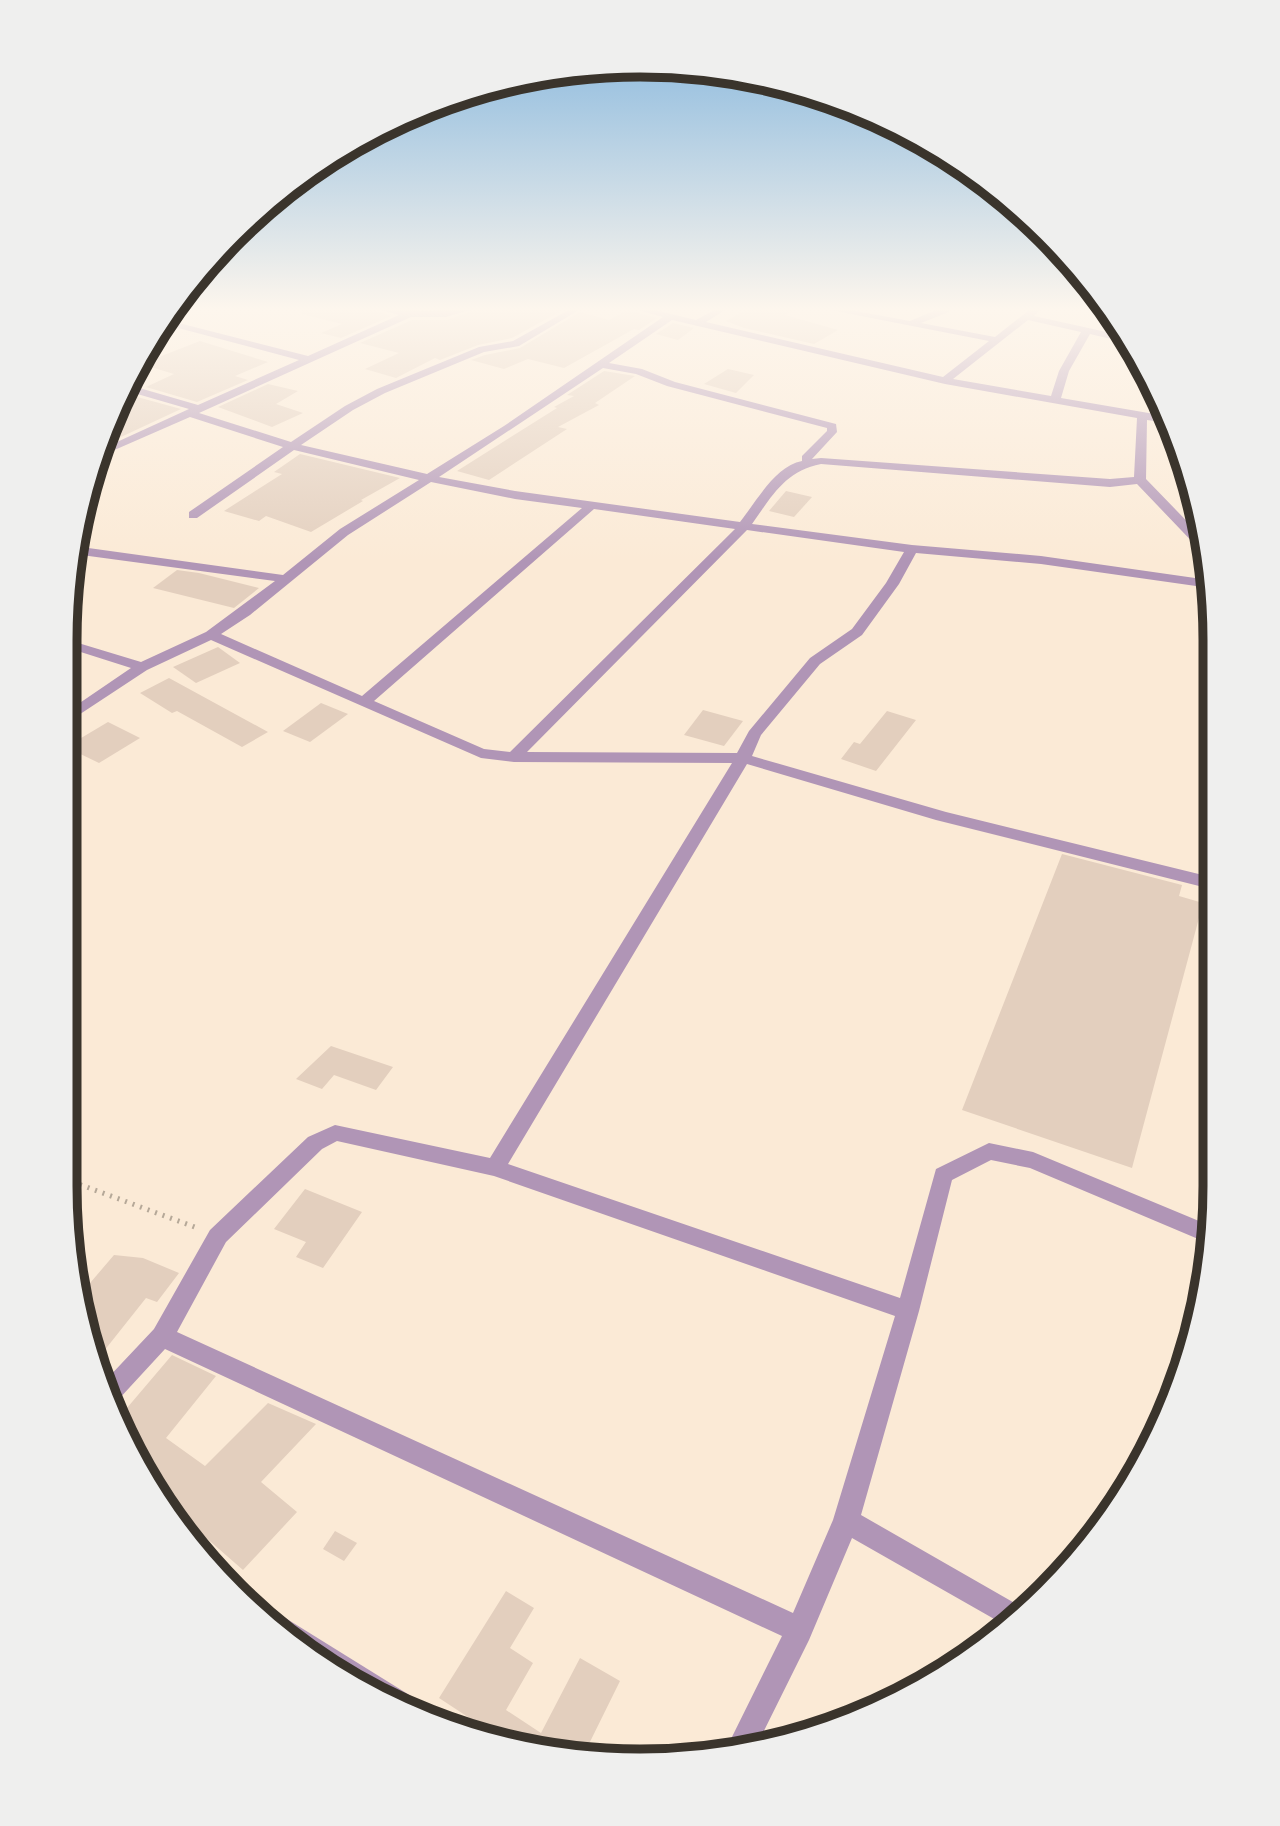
<svg xmlns="http://www.w3.org/2000/svg" width="1280" height="1826" font-family="'PT Sans',sans-serif">
  <style>
    .building { fill: #e3cfbe }
    .lines { fill: none; stroke-linecap: round; stroke-linejoin: round }
    .path { stroke: #b5a898; stroke-width: 5; stroke-dasharray: 2 6; stroke-linecap: butt }
    .minor { fill: #b095b6; fill-rule: evenodd }
    .rim { fill: none; stroke: #3a342c; stroke-width: 9 }
  </style>
  <rect width="100%" height="100%" fill="#fbead6"/>
  <g class="building">
    <polygon points="303,307 367,307 391,316 341,338 321,333 342,324 302,314"/>
    <polygon points="484,307 566,308 512,338 478,345 440,360 435,358 396,378 365,369 399,353 360,343 412,320 447,320"/>
    <polygon points="751,307 801,307 785,315 838,330 814,344 744,328 726,321"/>
    <polygon points="627,310 657,318 639,330 634,329 564,368 528,359 504,369 471,360 485,355 520,348 580,312 609,320"/>
    <polygon points="673,323 694,328 678,340 656,334"/>
    <polygon points="200,341 268,362 235,376 248,380 197,402 146,387 174,374 141,364"/>
    <polygon points="728,369 754,375 736,393 704,384"/>
    <polygon points="604,371 635,376 595,403 599,405 558,427 567,429 489,480 457,471 557,408 554,407 574,396 567,395"/>
    <polygon points="268,384 298,391 276,404 303,413 272,427 218,407"/>
    <polygon points="126,395 130,395 181,409 108,443"/>
    <polygon points="300,454 400,478 361,500 363,501 311,532 266,516 259,521 224,511 282,474 274,472"/>
    <polygon points="786,491 812,497 794,517 769,511"/>
    <polygon points="177,570 199,573 259,588 234,608 153,588"/>
    <polygon points="218,647 240,663 196,683 173,667"/>
    <polygon points="169,678 268,732 242,747 177,711 172,713 140,693"/>
    <polygon points="321,703 348,714 310,742 283,731"/>
    <polygon points="703,710 743,721 724,746 684,735"/>
    <polygon points="887,711 916,720 876,771 841,759 854,742 860,744"/>
    <polygon points="108,722 140,738 99,763 66,747"/>
    <polygon points="1062,854 1182,885 1179,896 1203,903 1132,1168 962,1110"/>
    <polygon points="331,1046 393,1067 376,1090 334,1075 322,1089 296,1079"/>
    <polygon points="305,1189 362,1212 323,1268 296,1257 306,1242 274,1229"/>
    <polygon points="114,1255 143,1258 179,1273 157,1302 146,1298 96,1361 84,1335 79,1296"/>
    <polygon points="172,1355 216,1376 166,1438 205,1466 268,1403 316,1424 261,1482 297,1512 243,1570 156,1494 121,1415"/>
    <polygon points="335,1531 357,1543 344,1561 323,1549"/>
    <polygon points="506,1591 534,1608 510,1648 533,1663 506,1710 541,1733 580,1658 620,1681 583,1756 565,1756 503,1740 439,1698"/>
  </g>
  <g class="lines">
    <polyline class="path" points="65,1179 200,1229"/>
    <g class="minor">
      <path d="M370,307c19,-1 37,4 56,4 18,0 36,-5 55,-4l-35,10h-35l-212,96 92,29 54,-36 32,-17 102,-42 34,-6 61,-34h10l-65,39 -35,6 -99,41 -32,17 -52,35 126,29 77,-48 159,-109 -36,-10h15l54,13 24,-13h10l-24,15 237,55 46,-36 -174,-34h19l76,14 33,-14h8l-2,5 -28,11 74,14 38,-30h10l-9,9 86,19 4,7 -34,-8 -21,37 -8,27 105,18 3,7 -22,-3 -1,59 60,62v12l-4,-1 -65,-68 -27,3 -289,-23c-36,7 -49,32 -69,60l160,21 129,11 168,24 1,8 -169,-24 -125,-11 -17,31 -37,51 -42,29 -59,71 -9,21 194,56 269,66v12l-279,-70 -189,-56 -239,400 392,134 36,-129 53,-26 44,9 178,74 -1,18 -180,-76 -39,-8 -39,20 -33,131 -58,204 164,94 -22,15 -151,-86 -43,102 -54,109 -3,1 -27,1 57,-115 -617,-287 -47,51 -4,1 -9,-20 49,-52 56,-99 98,-93 27,-12 155,33 242,-395 -218,-1 -33,-4 -270,-118 -64,30 -82,54v-11l66,-45 -66,-21v-8l76,23 65,-30 69,-51 -201,-27v-8l209,29 57,-46 79,-49 -125,-30 -97,68h-8v-6l94,-65 -93,-30 -87,38 3,-8 83,-38 -62,-18 2,-6 69,20 101,-45 -136,-36 4,-4 141,36 91,-41zM672,320l273,64 192,34 -3,59 -24,2 -289,-21 -9,1 25,-27 -1,-8 -161,-42 -33,-13 -33,-6zM1028,320l53,12 -22,39 -8,25 -98,-17zM603,368l33,6 31,12 160,42v3l-25,25v5c-27,5 -46,41 -62,61l-225,-31 -76,-14zM431,482l84,17 67,9 -220,188 -141,-62 29,-19 98,-80zM594,509l141,20 -225,223 -26,-3 -110,-48zM747,530l157,22 -18,31 -34,46 -42,29 -61,73 -12,22 -210,-1zM337,1141l157,35 401,140 -62,204 -40,93 -616,-281 49,-90 96,-93z"/>
      <polygon points="258,1601 411,1696 415,1706 412,1713 261,1619 249,1605"/>
    </g>
  </g>
  <linearGradient id="sky" x2="0" y2="1"><stop stop-color="#7db2dc"/><stop offset="0.55" stop-color="#fdf6ed"/><stop offset="1" stop-color="#fdf6ed" stop-opacity="0"/></linearGradient>
  <rect width="1280" height="562" fill="url(#sky)"/>
  <path d="M0 0H1280V1826H0ZM640 77H640A563 563 0 0 1 1203 640V1186A563 563 0 0 1 640 1749H640A563 563 0 0 1 77 1186V640A563 563 0 0 1 640 77Z" fill="#efefee" fill-rule="evenodd"/>
  <path class="rim" d="M640 77H640A563 563 0 0 1 1203 640V1186A563 563 0 0 1 640 1749H640A563 563 0 0 1 77 1186V640A563 563 0 0 1 640 77Z"/>
</svg>
